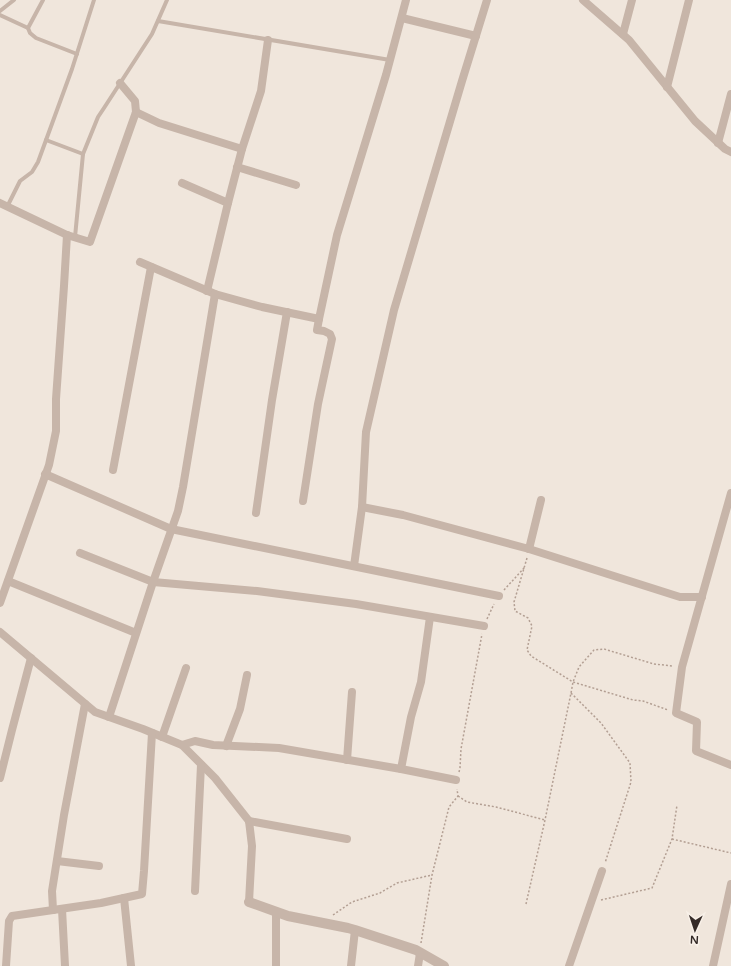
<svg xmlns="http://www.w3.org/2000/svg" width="731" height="966" font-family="'Varela Round',sans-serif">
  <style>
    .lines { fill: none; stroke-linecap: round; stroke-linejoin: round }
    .path { stroke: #b39f93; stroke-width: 1.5; stroke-dasharray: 2 2; stroke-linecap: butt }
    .service { stroke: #c7b5a9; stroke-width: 4 }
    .minor { stroke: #c7b5a9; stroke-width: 8 }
    .tertiary { stroke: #c7b5a9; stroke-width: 10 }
  </style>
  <rect width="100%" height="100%" fill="#f0e6dc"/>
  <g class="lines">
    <g class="path">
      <polyline points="527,558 514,602 515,611 528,618 532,626 527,650 531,656 573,682 633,700 643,701 668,710"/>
      <polyline points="504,590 525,567"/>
      <polyline points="487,619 494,604"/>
      <polyline points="571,693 601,723 630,763 631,782 605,863"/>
      <polyline points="459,772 460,768 461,749 482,634"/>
      <polyline points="458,796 467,802 496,807 545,820"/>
      <polyline points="672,839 731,853"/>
      <polyline points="601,900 652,888 672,839 677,805"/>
      <polyline points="526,904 545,820 571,693 573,682 579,667 594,650 604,649 654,664 673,666"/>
      <polyline points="333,915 352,902 380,893 397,883 432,875"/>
      <polyline points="421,943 432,875 449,807 458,796 457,789"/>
    </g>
    <g class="service">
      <polyline points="43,0 28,28 30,33 36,38 77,54"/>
      <polyline points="0,11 14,0"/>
      <polyline points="0,15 28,28"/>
      <polyline points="158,21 390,60"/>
      <polyline points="46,140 83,154"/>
      <polyline points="7,207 20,181 32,172 38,162 72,69 94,0"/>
      <polyline points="75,237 83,154 98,117 104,108 152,34 167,0"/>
    </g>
    <g class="minor">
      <polyline points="583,0 629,40 695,121 725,149 731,152"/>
      <polyline points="402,18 476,36"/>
      <polyline points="623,34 632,0"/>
      <polyline points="667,87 689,0"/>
      <polyline points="136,112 159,123 242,149"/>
      <polyline points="718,143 731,94"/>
      <polyline points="237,167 296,185"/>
      <polyline points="182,183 228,203"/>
      <polyline points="0,203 67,235 90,242 136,112 135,101 120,83"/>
      <polyline points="140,262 215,294 262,307 319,319"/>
      <polyline points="207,291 228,203 242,149 261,91 268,40"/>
      <polyline points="113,470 151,267"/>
      <polyline points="45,474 171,529 499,596"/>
      <polyline points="731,493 682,667 676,713 697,722 696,751 731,765"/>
      <polyline points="303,501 318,404 332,339 330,334 324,331 317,330 319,319 337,235 386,75 406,0"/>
      <polyline points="362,507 403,515 529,549 680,597 702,597"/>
      <polyline points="256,513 272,400 287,312"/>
      <polyline points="529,549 541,500"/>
      <polyline points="80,553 153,582 257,591 356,604 484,626"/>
      <polyline points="354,566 362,507 366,432 394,310 462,81 487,0"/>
      <polyline points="8,581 136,633"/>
      <polyline points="0,603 49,465 56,431 56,399 64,286 67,235"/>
      <polyline points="0,632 95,712 143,729 182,745 215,778 249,821 252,846 249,902"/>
      <polyline points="109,717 153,582 178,511 183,487 215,294"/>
      <polyline points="162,737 186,668"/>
      <polyline points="182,745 195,741 213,745 279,748 401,769 456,780"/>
      <polyline points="226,746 240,709 247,675"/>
      <polyline points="347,760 352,692"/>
      <polyline points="401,769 411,717 421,682 430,617"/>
      <polyline points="0,778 12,730 31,658"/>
      <polyline points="249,821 347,839"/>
      <polyline points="57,861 99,866"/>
      <polyline points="195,891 201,765"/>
      <polyline points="124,898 131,966"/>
      <polyline points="62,909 65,966"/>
      <polyline points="53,910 52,891 64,815 85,704"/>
      <polyline points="276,912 276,966"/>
      <polyline points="6,966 9,921 12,916 101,903 142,894 144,871 152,733"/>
      <polyline points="351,966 355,930"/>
      <polyline points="418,966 420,953"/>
      <polyline points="569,966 602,871"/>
      <polyline points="713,966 731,884"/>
    </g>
    <polyline class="tertiary" points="249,902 288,916 348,928 355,930 416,950 444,966"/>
  </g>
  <g transform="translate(695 930) rotate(183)" stroke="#f8f0e8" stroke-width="3" paint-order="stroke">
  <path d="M0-3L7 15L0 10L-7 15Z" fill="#352b28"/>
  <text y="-6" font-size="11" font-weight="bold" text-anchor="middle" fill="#352b28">N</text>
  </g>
</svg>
